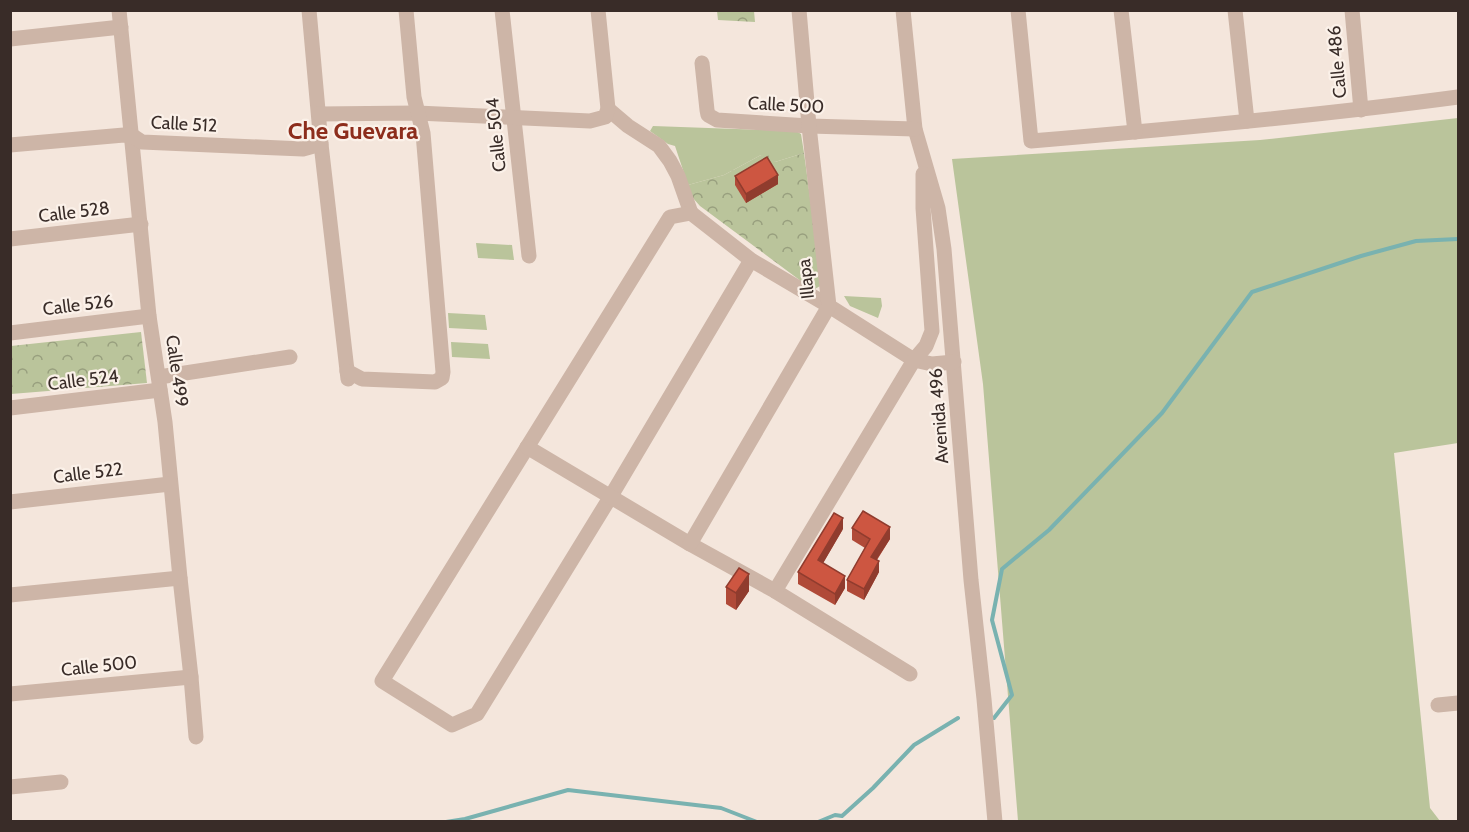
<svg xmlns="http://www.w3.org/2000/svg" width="1469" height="832" font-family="Cabin,sans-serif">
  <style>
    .grass { fill: #bac49b }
    .park { fill: url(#park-crowns) }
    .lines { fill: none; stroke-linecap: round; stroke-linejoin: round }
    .stream { stroke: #79b2b0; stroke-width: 4 }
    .minor { stroke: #cdb5a7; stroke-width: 15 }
    .wall { fill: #b04a38 }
    .shaded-wall { fill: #903c2e }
    .building { fill: #cd5641; stroke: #903c2e; stroke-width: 1.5 }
    .labels { text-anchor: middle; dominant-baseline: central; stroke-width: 4.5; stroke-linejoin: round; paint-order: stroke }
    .street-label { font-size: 18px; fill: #392c28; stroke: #fbf1e9 }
    .district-label { font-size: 24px; font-weight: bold; fill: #8d2d1c; stroke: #fbf1e9 }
  </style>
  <defs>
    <pattern id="park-crowns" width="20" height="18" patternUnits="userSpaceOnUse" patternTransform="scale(1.5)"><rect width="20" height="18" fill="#bac49b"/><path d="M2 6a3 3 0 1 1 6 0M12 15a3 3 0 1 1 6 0" fill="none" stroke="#989f7e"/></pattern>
  </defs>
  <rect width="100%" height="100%" fill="#f4e6dc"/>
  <g class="grass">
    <polygon points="1458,118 1458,443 1394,453 1430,808 1440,821 1018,821 983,384 952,159 1260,140"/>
    <polygon points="653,126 796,131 801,134 804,153 775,162 761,155 724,175 688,185 675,146 668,144 650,131"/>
    <polygon points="476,243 512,245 514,260 478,258"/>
    <polygon points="844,296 881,298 882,306 878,318 850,306"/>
    <polygon points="448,313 485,315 487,330 449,328"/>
    <polygon points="451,342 488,344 490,359 452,357"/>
  </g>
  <g class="park">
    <polygon points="717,11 754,11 755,22 718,20"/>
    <polygon points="804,153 822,285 813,290 700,206 692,197 688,185 724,175 761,155 772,156 775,162"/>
    <polygon points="141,332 147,383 11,394 11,346"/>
  </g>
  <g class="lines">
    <g class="stream">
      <polyline points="994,718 1012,695 992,620 1002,569 1049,530 1162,413 1252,292 1361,256 1416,241 1458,239"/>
      <polyline points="446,822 465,819 568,790 721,808 757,822"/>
      <polyline points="818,822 835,815 842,816 873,788 914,745 958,718"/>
    </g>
    <g class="minor">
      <polyline points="119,10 149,316 165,422 180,578 191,677 196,737"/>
      <polyline points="309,10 321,144 348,379"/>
      <polyline points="502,10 529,256"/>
      <polyline points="903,10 915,129 938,208 944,249 971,580 984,699 995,822"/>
      <path d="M1018,10l13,131c143,-12 286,-25 427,-44"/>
      <polyline points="1121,10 1135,132"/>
      <polyline points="1235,10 1247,121"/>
      <polyline points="1352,10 1361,110"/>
      <polyline points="10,39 121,27"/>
      <polyline points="702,63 707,110 708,115 717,120 809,126 915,129"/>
      <polyline points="608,109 628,126 659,146 670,161 678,176 691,213"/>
      <polyline points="319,114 417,113 590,121 605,117 608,109 598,10"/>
      <polyline points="10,145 124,135 133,136 142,142 303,149 321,144"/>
      <polyline points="10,239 141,224"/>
      <polyline points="751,260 611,496 477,714 452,725 382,681 670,217 691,213 751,260 829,306 914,360 932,364 954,362"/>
      <polyline points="10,333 149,316"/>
      <polyline points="347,371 362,379 435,382 442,378 443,372 423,133 414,97 406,10"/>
      <polyline points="159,377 290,357"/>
      <polyline points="10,408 160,390"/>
      <polyline points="527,447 690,544 775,591 910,674"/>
      <polyline points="10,502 170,484"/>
      <polyline points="690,544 829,306 809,126 799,10"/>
      <polyline points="775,591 914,360 926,346 932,331 923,208 923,174"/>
      <polyline points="10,595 180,578"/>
      <polyline points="10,694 191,677"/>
      <polyline points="1438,705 1458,703"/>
      <polyline points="10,787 61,782"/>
    </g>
  </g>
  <g class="wall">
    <polygon points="735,176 778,184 746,203 735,185"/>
    <polygon points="852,528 890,539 877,560 879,572 864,600 847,591 847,580 865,548 852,540"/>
    <polygon points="843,529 823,563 845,588 835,605 798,584 798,572"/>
    <polygon points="726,587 749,591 736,610 726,604"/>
  </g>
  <g class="shaded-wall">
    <polygon points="778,175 778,184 746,203 746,194"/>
    <polygon points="843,518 843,529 818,572 818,560"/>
    <polygon points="890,527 890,539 871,568 871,557"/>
    <polygon points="879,561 879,572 864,600 864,589"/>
    <polygon points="749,574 749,591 736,610 736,593"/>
    <polygon points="845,576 845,588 835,605 835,594"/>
  </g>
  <g class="building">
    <polygon points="767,157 778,175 746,194 735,176"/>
    <polygon points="863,511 890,527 871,557 879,561 864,589 847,580 870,539 852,528"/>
    <polygon points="834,513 843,518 818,560 845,576 835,594 798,572"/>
    <polygon points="739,568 749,574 736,593 726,587"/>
  </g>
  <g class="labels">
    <g class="street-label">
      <text transform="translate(1337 62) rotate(-95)">Calle 486</text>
      <text transform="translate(786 105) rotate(3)">Calle 500</text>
      <text transform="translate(184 124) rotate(3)">Calle 512</text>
      <text transform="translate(496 135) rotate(-96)">Calle 504</text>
      <text transform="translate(74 212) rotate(-7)">Calle 528</text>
      <text transform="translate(806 279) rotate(-96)">Illapa</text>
      <text transform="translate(78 305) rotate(-7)">Calle 526</text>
      <text transform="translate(177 371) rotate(82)">Calle 499</text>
      <text transform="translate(83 380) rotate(-7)">Calle 524</text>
      <text transform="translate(939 416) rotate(-94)">Avenida 496</text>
      <text transform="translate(88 473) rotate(-7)">Calle 522</text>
      <text transform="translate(99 666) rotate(-6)">Calle 500</text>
    </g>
    <g class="district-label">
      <text x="353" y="130">Che Guevara</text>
    </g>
  </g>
  <rect width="1469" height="832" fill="none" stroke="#392c28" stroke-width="24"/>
</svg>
